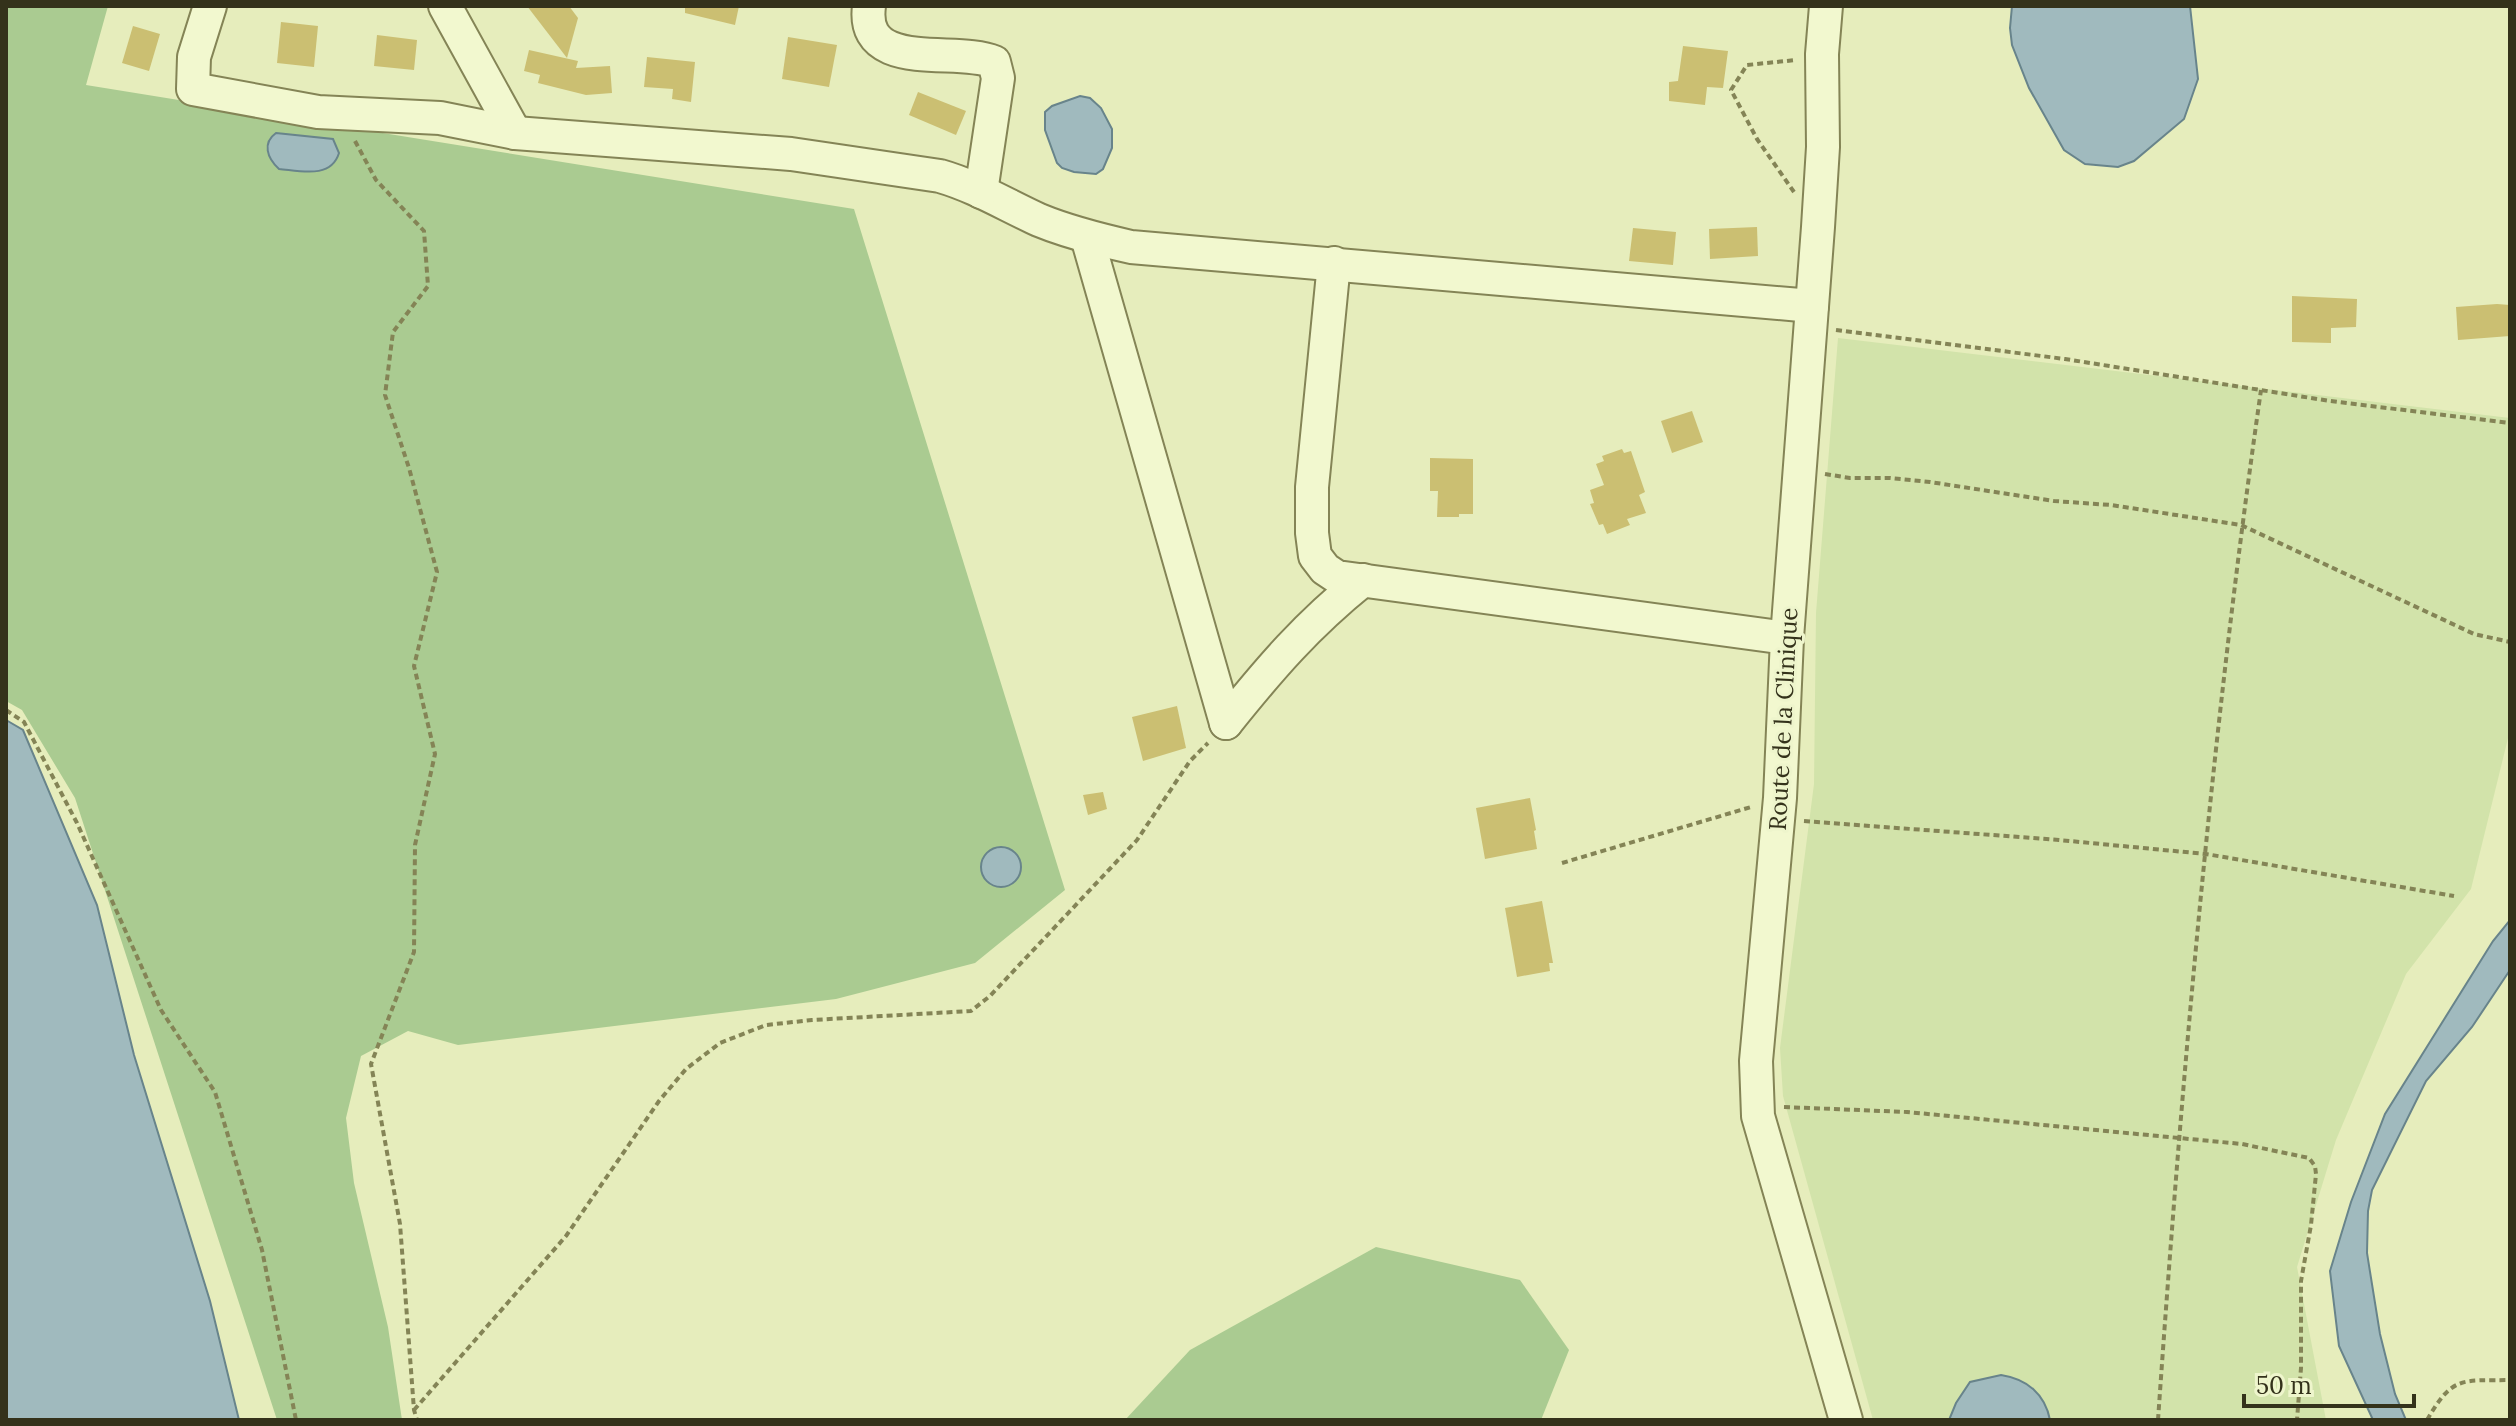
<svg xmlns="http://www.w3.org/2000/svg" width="2516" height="1426" font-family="Lora,serif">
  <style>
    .farmland { fill: #d2e3aa }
    .green { fill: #aacb91 }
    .water { fill: #a0babe; stroke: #68848b; stroke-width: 2 }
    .building { fill: #cbbf72 }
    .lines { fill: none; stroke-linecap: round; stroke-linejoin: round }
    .minor-casing { stroke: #848456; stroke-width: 36 }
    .path { stroke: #848456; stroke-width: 4; stroke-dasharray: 6 4; stroke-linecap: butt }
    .minor { stroke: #f2f8cf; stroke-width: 32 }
    .labels { text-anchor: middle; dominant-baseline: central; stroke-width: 6; stroke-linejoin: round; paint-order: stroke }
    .street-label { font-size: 24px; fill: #34321b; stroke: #eef5cc }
  </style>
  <rect width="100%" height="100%" fill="#e6edbc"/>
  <polygon class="farmland" points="1838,338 2510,418 2510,730 2471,889 2406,974 2336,1140 2297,1267 2326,1420 1873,1420 1783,1096 1780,1048 1814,784 1816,613"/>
  <g class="green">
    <polygon points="6,6 108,6 86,85 854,209 1065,890 975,963 836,999 458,1045 408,1031 361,1056 346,1118 354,1183 388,1327 402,1420 277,1420 75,798 22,710 6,701"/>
    <polygon points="1376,1247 1520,1280 1569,1350 1541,1420 1125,1420 1190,1350"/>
  </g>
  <g class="water">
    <polygon points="2012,6 2190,6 2198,79 2184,119 2134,161 2118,167 2085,164 2064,150 2029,88 2012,45 2010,28"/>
    <polygon points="1080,96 1090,98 1101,108 1112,129 1112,148 1103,169 1096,174 1074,172 1062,168 1057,163 1045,130 1045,112 1052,106"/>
    <path d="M276,133l57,6 6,14c-8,26 -38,18 -60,16 -12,-11 -17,-26 -3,-36z"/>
    <polygon points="6,720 23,730 97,905 134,1055 210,1301 239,1420 6,1420"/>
    <circle cx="1001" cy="867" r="20"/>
    <polygon points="2510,920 2510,970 2472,1027 2426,1081 2372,1190 2368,1211 2367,1253 2380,1334 2395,1394 2406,1420 2373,1420 2339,1346 2330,1271 2351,1202 2385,1114 2493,941"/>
    <path d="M2001,1375c26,4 44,19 49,45h-101l7,-17 14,-21z"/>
  </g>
  <g class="building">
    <polygon points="527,6 569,6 578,18 567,58"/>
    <polygon points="685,6 739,6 735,25 685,13"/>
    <polygon points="281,22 318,26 314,67 277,63"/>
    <polygon points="133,26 160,34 149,71 122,63"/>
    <polygon points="377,35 417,40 414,70 374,66"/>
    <polygon points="788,37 837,45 829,87 782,79"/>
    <polygon points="1683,46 1728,51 1723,88 1707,87 1705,105 1669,101 1669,82 1678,81"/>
    <polygon points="529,50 578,61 576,68 610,66 612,93 586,95 538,83 540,75 524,71"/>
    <polygon points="647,57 695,62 691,102 672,99 673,89 644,87"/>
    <polygon points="918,92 966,111 956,135 909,115"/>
    <polygon points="1757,227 1758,256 1710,259 1709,229"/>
    <polygon points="1633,228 1676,232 1673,265 1629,261"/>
    <polygon points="2292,296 2357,299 2356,327 2331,328 2331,343 2292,342"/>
    <polygon points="2497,304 2510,305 2510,336 2458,340 2456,307"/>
    <polygon points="1692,411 1703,442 1672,453 1661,421"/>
    <polygon points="1622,449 1624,453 1631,451 1645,492 1639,495 1646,513 1627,519 1630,525 1607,534 1603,524 1599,525 1590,504 1594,503 1590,490 1604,485 1596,464 1604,461 1602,456"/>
    <polygon points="1430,458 1473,459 1473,514 1459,514 1459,517 1437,517 1438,491 1430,491"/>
    <polygon points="1177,706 1186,748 1143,761 1132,717"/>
    <polygon points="1103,792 1107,809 1088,815 1083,795"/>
    <polygon points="1530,798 1536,830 1534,831 1537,849 1485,859 1476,808"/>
    <polygon points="1542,901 1553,963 1549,963 1550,971 1517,977 1505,908"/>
  </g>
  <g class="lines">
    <g class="minor-casing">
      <g id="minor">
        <path d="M210,6l-16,51 -1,32 125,23 122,6 75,15 276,21 149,22c35,10 66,29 99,44 29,12 61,20 92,27l681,59"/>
        <polyline points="445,6 515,133"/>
        <path d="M869,6c-9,68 88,40 125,56l4,16 -17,114"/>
        <polyline points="1826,6 1822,54 1823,147 1818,227 1787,638 1780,798 1756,1061 1758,1116 1846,1420"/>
        <polyline points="1087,237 1226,723"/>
        <polyline points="1334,263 1312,487 1312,533 1315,556 1325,569 1337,577 1787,638"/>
        <path d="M1226,723c44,-55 81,-98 137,-143"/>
      </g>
    </g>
    <g class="path">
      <polyline points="355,141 376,180 424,231 428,286 393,332 385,395 409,468 437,572 414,666 435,754 415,845 414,952 371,1064 400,1224 414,1410 417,1420"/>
      <polyline points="1794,192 1757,139 1731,90 1747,65 1796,60"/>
      <polyline points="1836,330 2065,359 2330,401 2510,423"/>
      <polyline points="1825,474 1850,478 1890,478 1930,482 2054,501 2111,505 2241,525 2474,634 2510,642"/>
      <polyline points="6,710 24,722 77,823 161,1010 215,1092 262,1250 296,1420"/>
      <polyline points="1804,821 2059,840 2206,854 2454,896"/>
      <polyline points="1562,863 1751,807"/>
      <polyline points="1784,1107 1907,1112 2242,1144 2309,1158 2315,1166 2316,1174 2311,1225 2301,1281 2301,1368 2297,1420"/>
      <polyline points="414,1410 566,1236 659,1101 686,1069 720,1043 766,1025 812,1020 971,1011 990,996 1137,840 1190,761 1208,743"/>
      <path d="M2158,1420c24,-344 54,-689 103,-1030"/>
      <path d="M2427,1420c26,-45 34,-39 83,-40"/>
    </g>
    <use href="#minor" class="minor"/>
  </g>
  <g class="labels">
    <g class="street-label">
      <text transform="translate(1783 719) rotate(-87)">Route de la Clinique</text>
    </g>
  </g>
  <rect width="2516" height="1426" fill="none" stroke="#34321b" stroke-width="16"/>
  <path d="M2244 1394v12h170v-12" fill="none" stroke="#34321b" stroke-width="4"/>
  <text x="2256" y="1394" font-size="24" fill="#34321b" stroke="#eef5cc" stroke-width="6" paint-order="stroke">50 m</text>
</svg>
